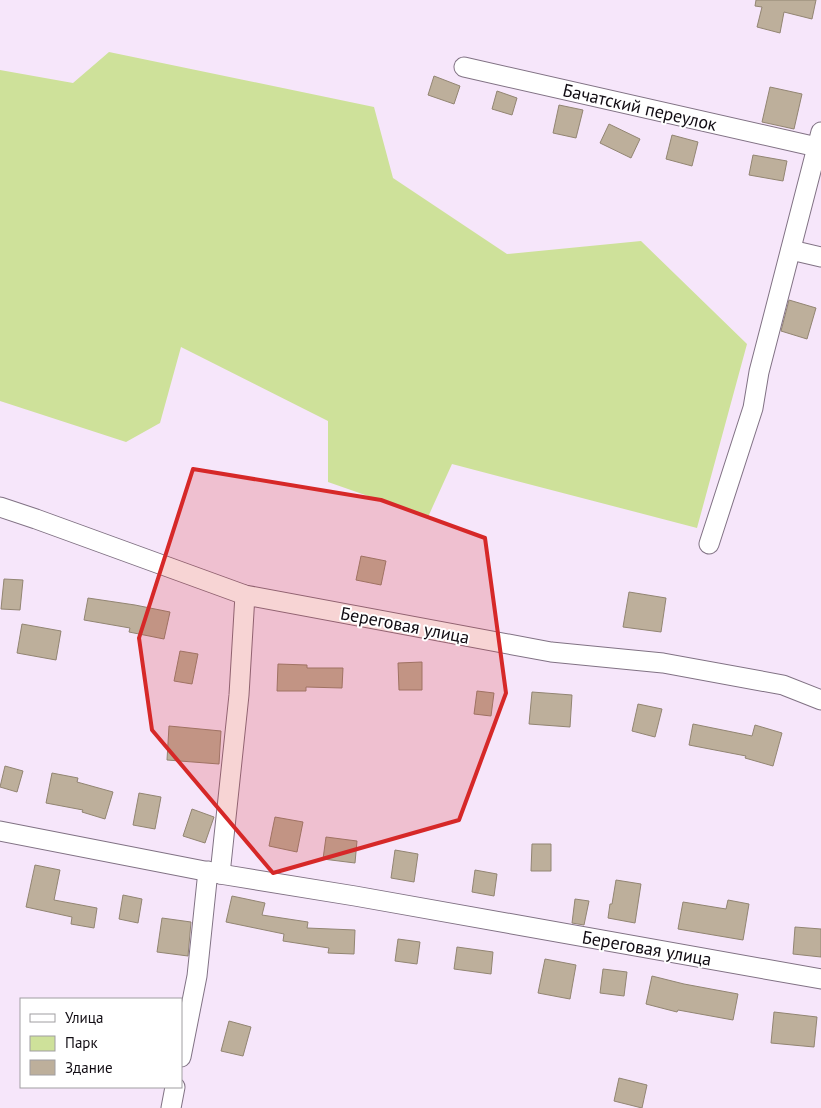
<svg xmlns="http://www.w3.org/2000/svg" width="821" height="1108" font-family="'PT Sans',sans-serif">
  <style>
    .green { fill: #cee19a }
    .building { fill: #bdaf9b; stroke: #928572 }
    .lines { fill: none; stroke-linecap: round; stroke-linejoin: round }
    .minor-casing { stroke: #817284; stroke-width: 21 }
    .minor { stroke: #fff; stroke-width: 19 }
    .marked { fill: #d62828; fill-opacity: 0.2; stroke: #d62828; stroke-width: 4; stroke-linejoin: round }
    .labels { text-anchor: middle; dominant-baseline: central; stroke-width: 4; stroke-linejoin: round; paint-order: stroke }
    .street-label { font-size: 18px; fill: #110c13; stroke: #fff }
  </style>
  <rect width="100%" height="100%" fill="#f6e6fa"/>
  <polygon class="green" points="109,52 374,107 393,178 507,254 641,241 747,344 697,528 452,464 428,517 328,482 328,421 181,347 160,423 126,442 0,401 0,70 73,83"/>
  <g class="building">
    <polygon points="756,0 816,0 812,19 784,12 780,33 757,27 762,7 755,6"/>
    <polygon points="434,76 460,86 454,104 428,95"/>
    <polygon points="770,87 802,94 794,129 762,122"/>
    <polygon points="497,91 517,98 512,115 492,109"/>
    <polygon points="559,105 583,110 576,138 553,133"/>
    <polygon points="609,124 640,139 631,158 600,143"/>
    <polygon points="672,135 698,142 692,166 666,159"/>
    <polygon points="753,155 787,161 783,181 749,175"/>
    <polygon points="789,300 816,308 807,339 781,331"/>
    <polygon points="361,556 386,561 381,585 356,580"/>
    <polygon points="4,579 23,580 20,610 1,609"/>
    <polygon points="629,592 666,598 661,632 623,627"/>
    <polygon points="88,598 135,605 170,612 164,639 129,632 130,628 84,620"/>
    <polygon points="22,624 61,631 56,660 17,653"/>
    <polygon points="180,651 198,654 192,684 174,681"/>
    <polygon points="422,662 422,690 399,690 398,663"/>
    <polygon points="278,664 307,665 307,668 343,668 342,688 306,687 306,691 277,691"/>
    <polygon points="477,691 494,693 491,716 474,714"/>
    <polygon points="532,692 572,695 570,727 529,724"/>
    <polygon points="638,704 662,709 655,737 632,731"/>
    <polygon points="693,724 752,736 755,725 782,733 773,766 745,758 746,756 689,745"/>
    <polygon points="169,726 221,731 219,764 167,760"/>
    <polygon points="5,766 23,771 17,792 0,787"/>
    <polygon points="52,773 78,778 77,782 113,792 105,819 82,812 83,810 46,803"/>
    <polygon points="139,793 161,797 155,829 133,825"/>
    <polygon points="192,809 214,817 205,843 183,836"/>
    <polygon points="275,817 303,822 297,852 269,846"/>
    <polygon points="326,837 357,841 355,863 323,859"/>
    <polygon points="532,844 551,844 551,871 531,871"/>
    <polygon points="395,850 418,854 414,882 391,878"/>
    <polygon points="35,865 60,870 54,900 97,908 94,928 71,924 72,917 26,907"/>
    <polygon points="475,870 497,874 494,896 472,892"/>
    <polygon points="616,880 641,884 635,923 608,918 610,904 612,904"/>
    <polygon points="123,895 142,899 138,923 119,919"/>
    <polygon points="232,896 265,903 262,915 308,922 307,928 355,930 354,954 328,953 329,948 283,941 284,934 226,922"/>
    <polygon points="575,899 589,901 584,925 572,923"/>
    <polygon points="728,900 749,904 743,940 678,929 683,902 726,909"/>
    <polygon points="162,918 191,922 188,956 157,952"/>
    <polygon points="795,927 821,929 821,957 793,954"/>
    <polygon points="398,939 420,942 417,964 395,961"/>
    <polygon points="457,947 493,952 491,974 454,969"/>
    <polygon points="545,959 576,965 570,999 538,993"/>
    <polygon points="603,969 627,972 624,996 600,993"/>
    <polygon points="652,976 684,984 738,994 733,1020 678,1010 677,1012 646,1004"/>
    <polygon points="774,1012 817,1017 814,1047 771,1043"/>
    <polygon points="229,1021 251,1027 243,1056 221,1051"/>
    <polygon points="619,1078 647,1085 642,1108 614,1101"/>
  </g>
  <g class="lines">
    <g class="minor-casing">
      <g id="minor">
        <polyline points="464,67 817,147"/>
        <polyline points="791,250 821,257"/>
        <polyline points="0,507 36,519 245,595 551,652 663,663 783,685 821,700"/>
        <polyline points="709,544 753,408 759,372 821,132"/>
        <polyline points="0,831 220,874 355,896 821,979"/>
        <polyline points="220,874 239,695 245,595"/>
        <polyline points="181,1057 197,976 208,871"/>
        <polyline points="171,1108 175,1087"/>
      </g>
    </g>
    <use href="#minor" class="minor"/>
  </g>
  <path class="marked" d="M193,469l188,31 104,38 21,155 -47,127 -186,53 -121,-143 -13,-92z"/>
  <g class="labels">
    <g class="street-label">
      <text transform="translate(640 107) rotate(13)">Бачатский переулок</text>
      <text transform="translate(405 625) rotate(11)">Береговая улица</text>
      <text transform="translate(647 948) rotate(10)">Береговая улица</text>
    </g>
  </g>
  <rect x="20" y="998" width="162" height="90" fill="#ffffff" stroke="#a09ea1"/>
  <rect x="30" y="1014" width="25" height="8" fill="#ffffff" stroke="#a09ea1"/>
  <text x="65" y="1023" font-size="15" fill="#110c13">Улица</text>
  <rect x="30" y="1036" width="25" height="15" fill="#cee19a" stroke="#a09ea1"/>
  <text x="65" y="1048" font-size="15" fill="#110c13">Парк</text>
  <rect x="30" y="1060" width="25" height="15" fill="#bdaf9b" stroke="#a09ea1"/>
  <text x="65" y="1073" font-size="15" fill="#110c13">Здание</text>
</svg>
